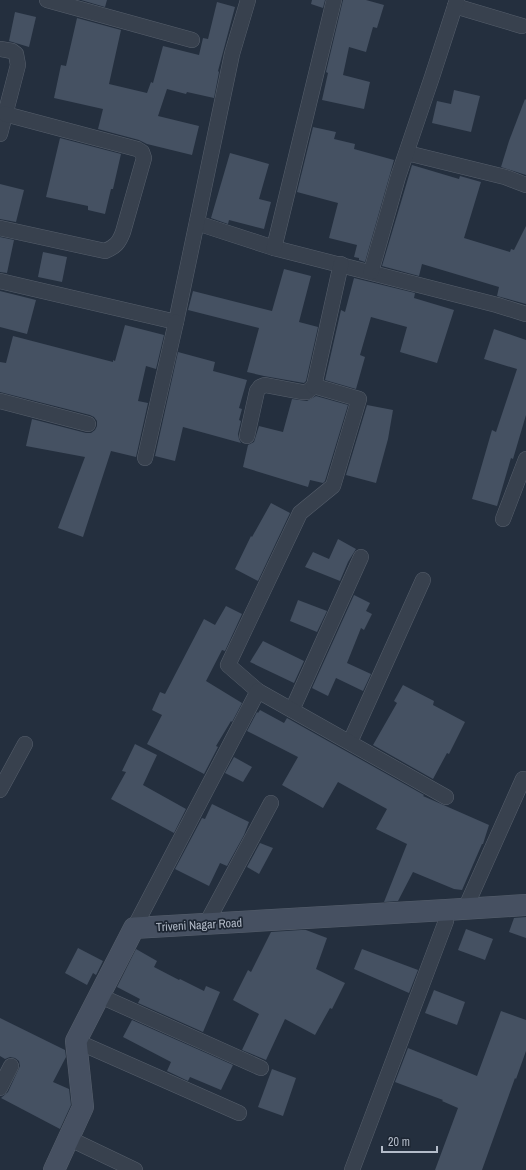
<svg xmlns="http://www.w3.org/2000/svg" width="526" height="1170" font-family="'Archivo Narrow',sans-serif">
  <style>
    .building { fill: #455162 }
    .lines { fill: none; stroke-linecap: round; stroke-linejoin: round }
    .street-casing { stroke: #565f6c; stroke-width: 16 }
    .secondary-casing { stroke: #565f6c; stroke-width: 22 }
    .street { stroke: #38414e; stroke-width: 15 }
    .secondary { stroke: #465061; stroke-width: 21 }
    .labels { text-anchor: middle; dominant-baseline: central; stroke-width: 3.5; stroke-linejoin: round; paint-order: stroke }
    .street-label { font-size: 12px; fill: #b4bcc9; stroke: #1d2633 }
  </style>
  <rect width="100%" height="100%" fill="#242f3e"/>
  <g class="building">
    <polygon points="81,0 107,0 105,7"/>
    <polygon points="312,0 325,0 323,8 311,4"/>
    <polygon points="343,0 366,0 384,5 377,28 373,27 366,52 349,47 343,75 370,82 364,109 322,100 328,73 326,72"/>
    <polygon points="217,2 235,7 218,71 219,72 214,98 187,92 186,94 167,89 158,116 199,126 192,155 147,144 139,140 98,129 103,109 54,98 61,65 66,66 77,18 121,30 109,84 147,93 151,82 153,83 163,46 199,55 203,38 208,39"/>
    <polygon points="15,12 36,17 29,47 9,41"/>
    <polygon points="454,90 480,96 471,132 432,123 437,101 451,104"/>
    <polygon points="525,99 526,100 526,175 501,167 509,141"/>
    <polygon points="313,127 336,132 334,139 355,144 354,149 394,160 365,262 359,260 359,258 354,257 357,245 329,238 338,203 297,192"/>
    <polygon points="60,138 121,154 113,189 111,189 105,214 88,210 88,206 46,197"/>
    <polygon points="230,153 269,164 259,199 271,202 264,229 229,220 228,224 211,218"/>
    <polygon points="412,165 459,179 460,176 481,182 464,238 510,252 511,249 514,250 526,226 526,304 497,296 499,287 422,264 419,276 382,266"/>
    <polygon points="0,184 24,190 16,222 0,219"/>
    <polygon points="0,237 14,240 7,273 0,272"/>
    <polygon points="43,252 67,257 62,282 38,277"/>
    <polygon points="284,269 311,276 299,322 318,327 306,381 304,383 264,376 247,372 259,328 188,310 193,291 272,311"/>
    <polygon points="354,278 415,293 414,298 454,310 437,363 400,352 407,327 371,317 360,355 365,357 356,389 325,380 341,310 345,312"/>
    <polygon points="0,291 36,300 27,334 0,327"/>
    <polygon points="125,325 164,335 156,369 146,366 138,401 148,403 136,457 111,451 83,537 58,528 85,457 26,446 32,419 86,433 91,433 95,430 97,426 97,421 94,417 90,415 0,392 0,362 6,363 13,336 113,362 113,360 115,361"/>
    <polygon points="494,329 526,340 526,415 513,459 511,458 497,506 472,499 492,430 496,432 517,369 484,359"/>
    <polygon points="178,352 215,362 213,371 247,380 239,408 242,409 239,420 241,421 238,434 239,439 241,443 183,427 175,461 155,456"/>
    <polygon points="316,396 348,405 325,481 323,483 310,480 308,487 243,467 248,445 254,442 259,426 283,432 292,399 307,401"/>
    <polygon points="367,405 393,410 388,439 376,483 346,475"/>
    <polygon points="271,503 290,513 258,581 235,569 251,536 252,537"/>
    <polygon points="338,539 356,549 348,562 340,581 305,567 313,552 329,559"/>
    <polygon points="354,595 370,603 366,611 372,614 364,630 361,628 347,663 371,674 363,691 336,678 328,696 312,688"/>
    <polygon points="298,600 327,611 317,632 290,621"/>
    <polygon points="226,606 242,614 225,651 222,650 206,681 242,703 232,722 231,721 216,746 218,747 204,774 147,744 162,715 152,710 160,692 165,694 204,619 215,625"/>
    <polygon points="263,641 304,661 294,683 250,662"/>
    <polygon points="403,685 434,701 433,705 465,722 449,754 447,753 433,779 373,745 397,703 394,701"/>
    <polygon points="260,710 284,723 287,718 424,795 423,796 489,825 483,844 482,844 462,890 454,889 413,872 398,901 384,902 407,844 376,829 387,809 338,782 323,808 282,785 298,757 247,731 257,712 258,713"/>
    <polygon points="135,744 157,755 143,785 186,809 174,833 111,799 126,772 122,771"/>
    <polygon points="234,757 252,767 243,782 225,773"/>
    <polygon points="212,804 249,822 244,835 227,866 220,863 209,886 175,869 202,818 205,819"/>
    <polygon points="260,843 273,848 259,874 247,867"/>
    <polygon points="526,917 526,938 509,932 514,918"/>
    <polygon points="466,929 493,939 485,960 458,950"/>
    <polygon points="301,930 306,930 327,938 316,969 345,983 332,1009 330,1008 315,1035 285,1019 266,1060 242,1050 259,1014 233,1000 248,970 251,972 271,932"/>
    <polygon points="78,948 103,961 96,975 93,973 87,985 65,973"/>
    <polygon points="136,949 157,961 154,967 179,980 180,979 204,991 206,986 220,992 203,1032 138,1003 140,999 117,987"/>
    <polygon points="362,949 418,970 409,993 354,969"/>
    <polygon points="434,990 465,1002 457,1025 425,1013"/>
    <polygon points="501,1011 526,1020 526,1051 516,1079 515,1078 482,1170 435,1170 458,1108 442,1101 443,1100 395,1082 408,1048 477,1076"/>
    <polygon points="0,1018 65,1050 66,1057 53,1082 69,1089 71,1105 60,1129 1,1098 8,1092 20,1066 19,1061 15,1058 10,1057 5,1059 0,1056"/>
    <polygon points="132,1020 233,1065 221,1090 190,1077 188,1081 167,1071 171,1062 123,1037"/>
    <polygon points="272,1069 296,1078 283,1116 258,1107"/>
  </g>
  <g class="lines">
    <g class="street-casing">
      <g id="street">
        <polyline points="47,0 192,40"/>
        <polyline points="455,6 522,26"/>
        <polyline points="0,49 12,51 16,54 18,65 0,134"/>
        <polyline points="407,153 505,177 526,185"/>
        <polyline points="197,223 274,248 497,305 526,314"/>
        <path d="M0,228l105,23c10,-4 14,-8 18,-19l21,-74 -2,-6 -5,-3 -132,-35"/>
        <polyline points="274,248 334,0"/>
        <polyline points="371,272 398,177 432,77 457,0"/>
        <polyline points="0,281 176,322 232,54 248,0"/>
        <polyline points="0,401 88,424"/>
        <polyline points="247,436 257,391 260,387 265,385 302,392 307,392 314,386"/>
        <polyline points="145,458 176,322"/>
        <polyline points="503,519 526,459"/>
        <polyline points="258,691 228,665 300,513 333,486 359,399 314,386 341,264"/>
        <polyline points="292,710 361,557"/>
        <polyline points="350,742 423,580"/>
        <polyline points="0,790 25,744"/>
        <polyline points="465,909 523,779"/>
        <polyline points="206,924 271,803"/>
        <polyline points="134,928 258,691 446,797"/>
        <polyline points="98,995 261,1068"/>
        <polyline points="76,1041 239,1113"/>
        <polyline points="0,1088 11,1066"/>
        <polyline points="68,1138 135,1170"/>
        <polyline points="352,1170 446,921 446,910"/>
      </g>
    </g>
    <g class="secondary-casing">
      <polyline id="secondary" points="54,1170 83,1107 76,1041 134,928 446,910 526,905"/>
    </g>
    <use href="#street" class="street"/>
    <use href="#secondary" class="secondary"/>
  </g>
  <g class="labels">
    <g class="street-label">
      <text transform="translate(199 925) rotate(-3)">Triveni Nagar Road</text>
    </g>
  </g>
  <path d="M382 1146v6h55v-6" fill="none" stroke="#b4bcc9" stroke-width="2"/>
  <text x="388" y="1146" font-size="12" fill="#b4bcc9" stroke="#1d2633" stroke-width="3" paint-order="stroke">20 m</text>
</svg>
